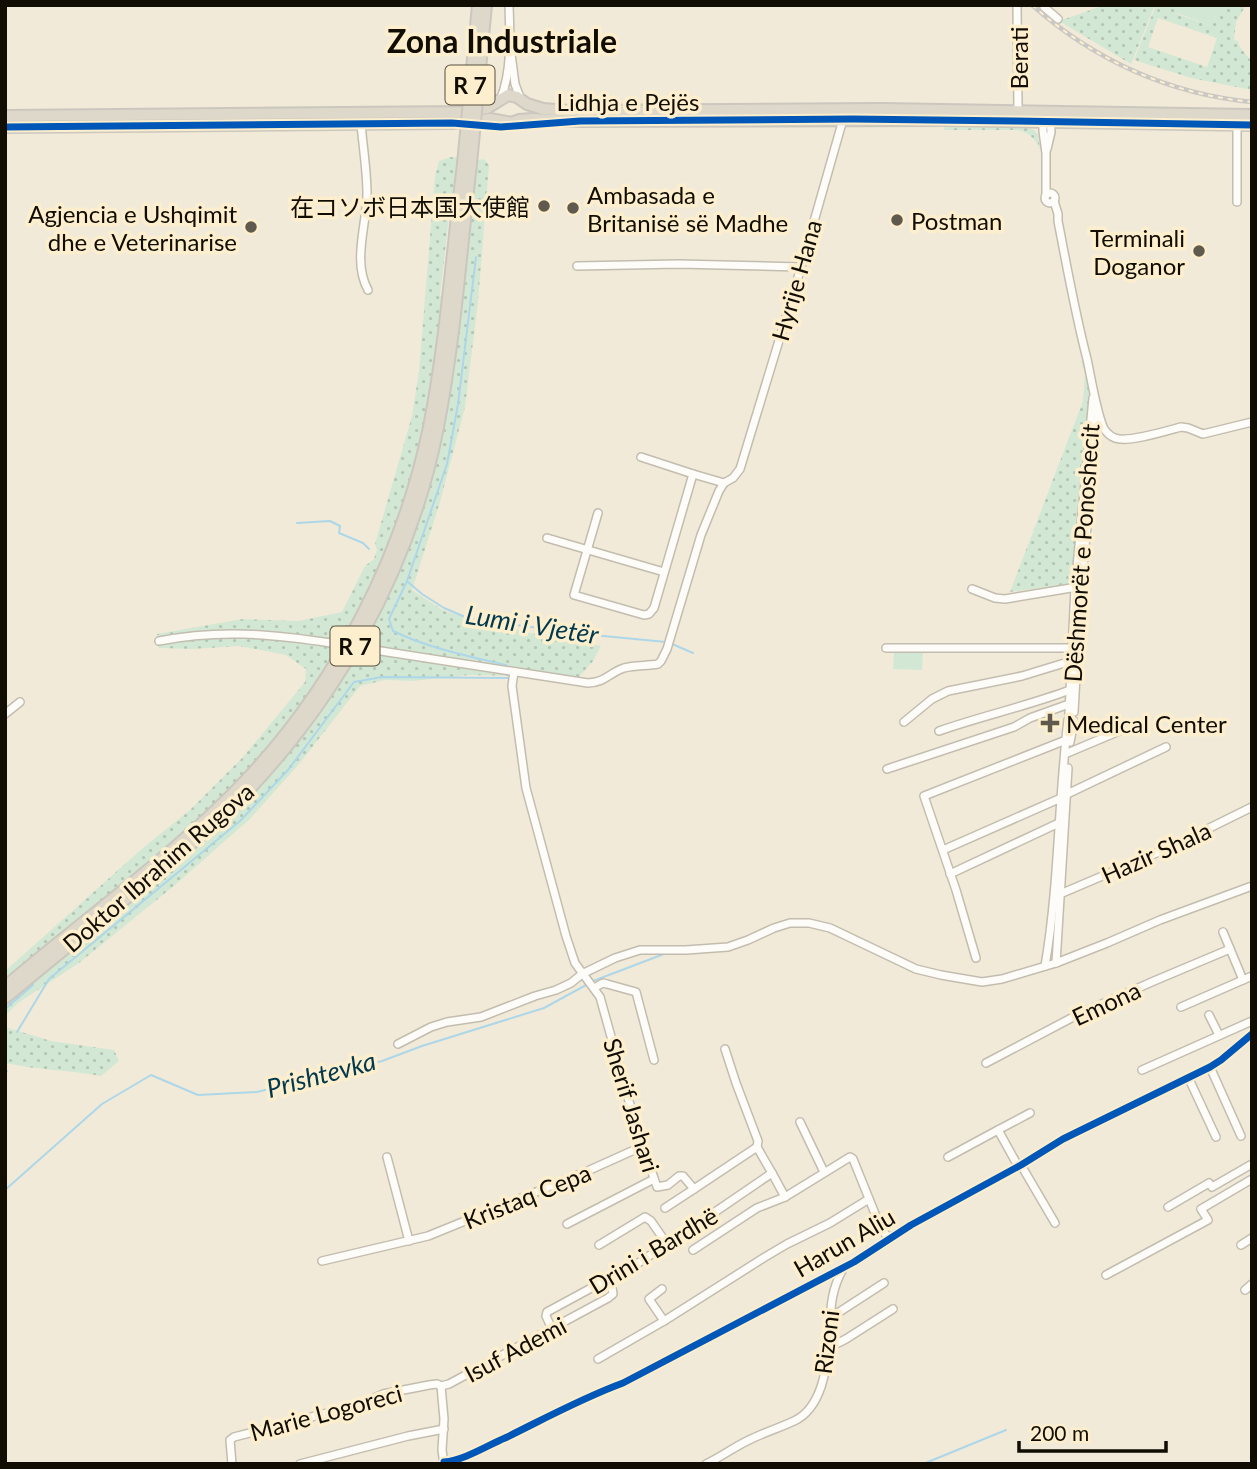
<svg xmlns="http://www.w3.org/2000/svg" width="1257" height="1469" font-family="Lato,'Noto Sans SC','Noto Sans JP',sans-serif">
  <style>
    .grass { fill: url(#grass-dots); fill-rule: evenodd }
    .pitch { fill: #d2e8d4 }
    .lines { fill: none; stroke-linecap: round; stroke-linejoin: round }
    .stream { stroke: #add7e8; stroke-width: 2 }
    .minor-casing { stroke: #c3bdaf; stroke-width: 10 }
    .highway-casing { stroke: #cbc7be; stroke-width: 14 }
    .minor { stroke: #fdfcf9; stroke-width: 7 }
    .highway { stroke: #ddd8ca; stroke-width: 10 }
    .rail-casing { stroke: #cac8c4; stroke-width: 4.5 }
    .rail { stroke: #fdefcd; stroke-width: 2; stroke-dasharray: 5; stroke-linecap: butt }
    .minor-bridge-casing { stroke: #c3bdaf; stroke-width: 10; stroke-linecap: butt }
    .highway-bridge-casing { stroke: #cbc7be; stroke-width: 14; stroke-linecap: butt }
    .minor-bridge { stroke: #fdfcf9; stroke-width: 7 }
    .highway-bridge { stroke: #ddd8ca; stroke-width: 10 }
    .cycleway-casing { stroke: #fdefcd; stroke-width: 11 }
    .cycleway { stroke: #0057b8; stroke-width: 7 }
    .poi-dot { fill: #605a4e; stroke: #fdefcd; stroke-width: 2.5 }
    .labels { text-anchor: middle; dominant-baseline: central; stroke-width: 7; stroke-linejoin: round; paint-order: stroke }
    .shield { fill: #fdefcd; stroke: #585140; stroke-width: 2 }
    .shield-label { font-size: 23px; font-weight: bold; fill: #110d03 }
    .street-label { font-size: 24px; fill: #110d03; stroke: #fdefcd }
    .poi-label { font-size: 24px; fill: #110d03; stroke: #fdefcd; text-anchor: start }
    .water-label { font-size: 26px; font-style: italic; fill: #00384e; stroke: #fdefcd }
    .district-label { font-size: 32px; font-weight: bold; fill: #110d03; stroke: #fdefcd }
  </style>
  <defs>
    <pattern id="grass-dots" width="8" height="8" patternUnits="userSpaceOnUse" patternTransform="scale(1.75)"><rect width="8" height="8" fill="#d2e8d4"/><path d="M2 2h.1M6 6h.1" fill="none" stroke="#b3c6b4" stroke-width="1.8" stroke-linecap="round"/></pattern>
  </defs>
  <rect width="100%" height="100%" fill="#f2ead8"/>
  <g class="grass">
    <polygon points="1105,5 1155,5 1131,64 1059,21"/>
    <path d="M1156,5h24l-3,9 35,12 8,-21h26l-10,17 -2,18 4,1 2,6 12,15v28l-61,-12 -57,-18zM1158,18l59,20 -10,29 -59,-20z"/>
    <path d="M945,127l83,1 6,2 4,5 2,15c-4,-11 -11,-18 -23,-20h-73z"/>
    <path d="M451,157l27,3 6,-1 5,6 -11,137 -13,105 -25,95 -28,88 32,21 87,22 70,13 -8,15 -14,16 -111,-2 -55,6 -28,-1 -25,6 -60,77 -50,56 -75,66 -96,78 -61,40 -13,13v-45l139,-124 46,-37 53,-53 62,-75 1,-13 -20,-14 -47,-9 -46,3 -34,-1 -2,-14 86,-15 55,2 44,-9 23,-46 9,-7 3,-9 -2,-6 37,-128 7,-45 16,-194 4,-16zM449,216l19,2 -7,81 -21,-3z"/>
    <polygon points="1087,360 1099,414 1080,582 1010,592 1083,401 1085,374 1081,361"/>
    <path d="M5,1027l46,14 63,9 5,11 -18,15c-32,-6 -64,-6 -96,-13z"/>
  </g>
  <g class="pitch">
    <polygon points="1180,5 1220,5 1212,26 1177,13"/>
    <polygon points="894,653 923,653 922,670 893,669"/>
  </g>
  <g class="lines">
    <g class="stream">
      <path d="M476,257l-18,147 -11,60 -40,117 -18,38 4,12c35,17 75,25 113,34"/>
      <polyline points="297,523 330,521 340,526 339,533 363,543 369,549"/>
      <polyline points="408,582 422,594 444,608 470,619 593,635 666,642"/>
      <polyline points="672,644 693,653"/>
      <polyline points="593,981 664,954"/>
      <polyline points="5,1009 33,985"/>
      <polyline points="17,1032 49,979 240,821 288,770 354,682 382,677 510,678"/>
      <polyline points="5,1074 7,1071"/>
      <polyline points="5,1190 102,1104 151,1075 198,1095 257,1092 382,1061 422,1046 544,1008 588,984"/>
      <polyline points="923,1464 1006,1430"/>
    </g>
    <g class="minor-casing">
      <g id="minor">
        <polyline points="1017,5 1018,110"/>
        <polyline points="1044,7 1058,19"/>
        <polyline points="511,54 515,84 521,100"/>
        <path d="M501,98c11,-29 9,-62 8,-93"/>
        <polyline points="1043,119 1043,131 1046,153 1046,195"/>
        <path d="M361,124c2,23 6,47 6,70 0,30 -15,67 1,96"/>
        <polyline points="1237,125 1237,202"/>
        <polyline points="1047,149 1051,132 1050,119"/>
        <circle cx="1050" cy="198" r="5"/>
        <path d="M1054,201l4,13v7c9,46 17,92 29,138 5,23 8,46 16,68 3,5 6,9 12,11 13,5 51,-7 66,-11l7,1 15,6 49,-12"/>
        <polyline points="577,266 679,264 800,267"/>
        <polyline points="641,457 693,474"/>
        <polyline points="598,513 574,595 644,615 649,614 654,608 693,474 724,483 733,478 740,469 795,288 846,109"/>
        <polyline points="547,538 664,572"/>
        <polyline points="972,589 995,598 1005,599 1077,587"/>
        <path d="M159,641c60,-12 112,-7 172,2"/>
        <polyline points="886,648 1072,648"/>
        <path d="M368,649l220,34c18,-1 21,-10 36,-15 11,-3 23,-2 34,-4l3,-3 6,-12 34,-114 18,-44 5,-8"/>
        <polyline points="514,672 512,686 526,788 566,936 575,963 600,997 634,1119 657,1187 668,1185 679,1176 683,1176 694,1189 757,1147 772,1173 785,1197 850,1157 853,1159 880,1226 886,1235 890,1237"/>
        <polyline points="1074,712 1081,587 1098,416"/>
        <polyline points="1069,713 1075,588 1093,398"/>
        <polyline points="5,714 20,702"/>
        <polyline points="904,722 932,699 948,691 1022,676 1071,661"/>
        <path d="M939,731c43,-15 88,-25 131,-41"/>
        <polyline points="1070,742 1074,721"/>
        <polyline points="1065,754 1122,730"/>
        <polyline points="887,769 1014,727 1030,718 1069,704"/>
        <polyline points="1065,795 1166,747"/>
        <polyline points="943,850 1061,798"/>
        <polyline points="950,874 1061,822"/>
        <polyline points="1060,894 1173,846 1252,807"/>
        <polyline points="1223,932 1243,980"/>
        <polyline points="976,958 956,890 924,796 1066,740"/>
        <polyline points="1056,963 1068,768"/>
        <path d="M1045,966c14,-81 13,-164 23,-246"/>
        <polyline points="594,988 603,983 607,984 636,992 654,1060"/>
        <polyline points="1181,1007 1252,976"/>
        <polyline points="1209,1015 1219,1035"/>
        <polyline points="398,1044 431,1027 447,1022 481,1017 535,996 556,990 571,983 582,974 615,958 640,950 686,950 728,947 748,940 774,928 790,923 809,923 830,928 916,969 941,975 982,982 1002,979 1056,963 1107,943 1160,920 1252,886"/>
        <polyline points="725,1049 736,1083 758,1141 757,1147"/>
        <polyline points="986,1063 1079,1014 1154,981 1230,949"/>
        <polyline points="1210,1067 1241,1136"/>
        <polyline points="1142,1070 1252,1021"/>
        <polyline points="1189,1079 1216,1137"/>
        <polyline points="800,1122 824,1172"/>
        <polyline points="998,1130 1030,1113"/>
        <polyline points="387,1157 409,1241"/>
        <polyline points="948,1157 998,1130 1018,1166"/>
        <polyline points="1021,1165 1055,1223"/>
        <polyline points="1168,1207 1209,1183 1212,1187 1252,1164"/>
        <polyline points="665,1208 694,1189"/>
        <polyline points="567,1224 654,1179"/>
        <polyline points="599,1245 645,1217 651,1221 667,1244"/>
        <polyline points="1241,1245 1252,1238"/>
        <polyline points="693,1250 757,1208 785,1197"/>
        <polyline points="322,1261 428,1236 583,1173 643,1146"/>
        <polyline points="1106,1275 1208,1220 1201,1209 1252,1179"/>
        <polyline points="662,1289 649,1299 664,1321 765,1257 787,1244 830,1223 869,1199"/>
        <polyline points="1245,1290 1252,1284"/>
        <polyline points="830,1318 884,1283"/>
        <polyline points="552,1329 546,1316 547,1312 606,1280 611,1281 693,1227 772,1173"/>
        <polyline points="828,1348 846,1339 893,1309"/>
        <polyline points="598,1359 664,1321"/>
        <polyline points="441,1386 444,1419 442,1450 444,1464"/>
        <path d="M444,1462c21,-2 42,-16 61,-24 39,-19 77,-40 118,-55l231,-121 57,-37 110,-60 42,-26 147,-72 11,-7 31,-26"/>
        <polyline points="232,1464 230,1440 234,1437 358,1405 383,1394 429,1385 437,1384 441,1386 449,1384 608,1298 613,1294 611,1281"/>
        <polyline points="300,1464 408,1436 444,1429"/>
        <path d="M706,1464c15,-7 28,-17 43,-24 14,-7 30,-12 45,-19 28,-13 33,-53 35,-81 2,-28 0,-47 15,-73"/>
      </g>
    </g>
    <g class="highway-casing">
      <g id="highway">
        <polyline points="5,116 462,112 487,108 508,95 517,97 527,104 543,109 570,111 882,109 1252,115"/>
        <polyline points="5,127 452,123 490,119 512,123 519,120 532,119 580,121 947,120 1252,125"/>
        <path d="M5,987c80,-69 168,-130 241,-207 91,-97 156,-222 183,-353 17,-86 23,-175 34,-263"/>
        <path d="M5,998c45,-37 90,-74 135,-111 29,-25 60,-49 88,-76 105,-103 182,-239 210,-384 17,-87 23,-176 33,-263"/>
      </g>
    </g>
    <use href="#minor" class="minor"/>
    <use href="#highway" class="highway"/>
    <g class="rail-casing">
      <path id="rail" d="M1032,5c62,55 137,89 220,97"/>
    </g>
    <use href="#rail" class="rail"/>
    <g class="minor-bridge-casing">
      <polyline id="minor-bridge" points="331,643 368,649"/>
    </g>
    <g class="highway-bridge-casing">
      <g id="highway-bridge">
        <polyline points="463,164 478,5"/>
        <polyline points="471,164 486,5"/>
      </g>
    </g>
    <use href="#minor-bridge" class="minor-bridge"/>
    <use href="#highway-bridge" class="highway-bridge"/>
    <g class="cycleway-casing">
      <g id="cycleway">
        <polyline points="5,127 452,123 501,127 580,121 853,119 1014,121 1252,125"/>
        <path d="M444,1462c21,-2 42,-16 61,-24 39,-19 77,-40 118,-55l231,-121 57,-37 110,-60 42,-26 147,-72 11,-7 31,-26"/>
      </g>
    </g>
    <use href="#cycleway" class="cycleway"/>
  </g>
  <g class="poi-dot">
    <circle cx="544" cy="206" r="7"/>
    <circle cx="573" cy="208" r="7"/>
    <circle cx="897" cy="220" r="7"/>
    <circle cx="251" cy="227" r="7"/>
    <circle cx="1199" cy="251" r="7"/>
    <path d="M1046.5 712.5h7v7h7v7h-7v7h-7v-7h-7v-7h7z"/>
  </g>
  <g class="labels">
    <g class="shield">
      <rect x="445.5" y="65.5" width="49" height="39" rx="5"/>
      <rect x="330.5" y="626.5" width="49" height="39" rx="5"/>
    </g>
    <g class="shield-label">
      <text x="470" y="85">R 7</text>
      <text x="355" y="646">R 7</text>
    </g>
    <g class="street-label">
      <text transform="translate(1018 58) rotate(-90)">Berati</text>
      <text x="628" y="101">Lidhja e Pejës</text>
      <text transform="translate(796 280) rotate(-74)">Hyrije Hana</text>
      <text transform="translate(1081 553) rotate(-86)">Dëshmorët e Ponoshecit</text>
      <text transform="translate(1156 852) rotate(-24)">Hazir Shala</text>
      <text transform="translate(158 867) rotate(-41)">Doktor Ibrahim Rugova</text>
      <text transform="translate(1106 1003) rotate(-25)">Emona</text>
      <text transform="translate(632 1105) rotate(73)">Sherif Jashari</text>
      <text transform="translate(527 1196) rotate(-22)">Kristaq Cepa</text>
      <text transform="translate(844 1242) rotate(-30)">Harun Aliu</text>
      <text transform="translate(653 1250) rotate(-31)">Drini i Bardhë</text>
      <text transform="translate(826 1342) rotate(-83)">Rizoni</text>
      <text transform="translate(515 1349) rotate(-28)">Isuf Ademi</text>
      <text transform="translate(326 1412) rotate(-15)">Marie Logoreci</text>
    </g>
    <g class="poi-label">
      <text x="587" y="194">Ambasada e<tspan x="587" dy="28">Britanisë së Madhe</tspan></text>
      <text x="530" y="206" text-anchor="end">在コソボ日本国大使館</text>
      <text x="237" y="213" text-anchor="end">Agjencia e Ushqimit<tspan x="237" dy="28">dhe e Veterinarise</tspan></text>
      <text x="911" y="220">Postman</text>
      <text x="1185" y="237" text-anchor="end">Terminali<tspan x="1185" dy="28">Doganor</tspan></text>
      <text x="1066" y="723">Medical Center</text>
    </g>
    <g class="water-label">
      <text transform="translate(532 624) rotate(9)">Lumi i Vjetër</text>
      <text transform="translate(321 1074) rotate(-15)">Prishtevka</text>
    </g>
    <g class="district-label">
      <text x="502" y="40">Zona Industriale</text>
    </g>
  </g>
  <rect width="1257" height="1469" fill="none" stroke="#110d03" stroke-width="14"/>
  <path d="M1019 1441v10h147v-10" fill="none" stroke="#110d03" stroke-width="3.5"/>
  <text x="1030" y="1441" font-size="21" fill="#110d03" stroke="#fdefcd" stroke-width="5" paint-order="stroke">200 m</text>
</svg>
